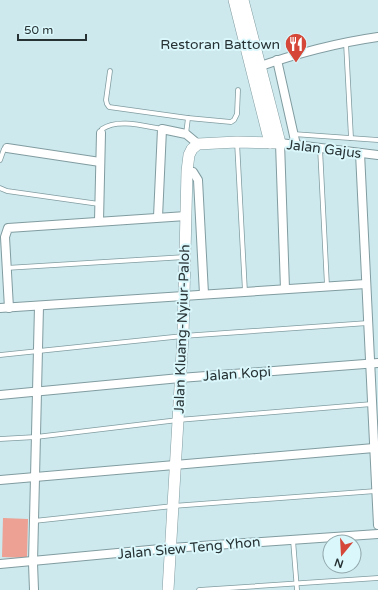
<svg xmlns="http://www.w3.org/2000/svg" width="378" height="590" font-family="'Varela Round',sans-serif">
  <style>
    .green { fill: #eca194 }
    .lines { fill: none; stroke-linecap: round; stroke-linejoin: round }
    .lane-casing { stroke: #819ca0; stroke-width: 5.5 }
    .street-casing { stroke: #819ca0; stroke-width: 10 }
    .secondary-casing { stroke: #819ca0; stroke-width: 12 }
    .lane { stroke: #fff; stroke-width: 4 }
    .street { stroke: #fff; stroke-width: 8 }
    .secondary { stroke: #fff; stroke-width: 11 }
    .labels { text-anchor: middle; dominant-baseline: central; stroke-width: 4; stroke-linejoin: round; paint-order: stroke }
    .poi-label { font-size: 14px; fill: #273234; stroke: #daf7fb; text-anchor: end }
    .street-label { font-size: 14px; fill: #273234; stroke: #daf7fb }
  </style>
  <rect width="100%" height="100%" fill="#cde9ee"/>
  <polygon class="green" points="3,518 28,519 27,558 2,557"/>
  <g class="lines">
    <g class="lane-casing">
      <g id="lane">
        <polyline points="346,43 351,138"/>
        <polyline points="110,71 106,100 107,104 109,107 188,118 186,134"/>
        <polyline points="188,118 231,122 234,120 237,114 238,90"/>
        <path d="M101,133l1,-4c16,-11 42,-3 60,0"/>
        <polyline points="293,134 378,140"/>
        <polyline points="237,142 245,292"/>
        <polyline points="320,148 327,286"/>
        <polyline points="0,160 4,149 7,148"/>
        <polyline points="0,188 7,191 99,204"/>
        <polyline points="6,268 185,257"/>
        <polyline points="0,355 183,336 368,323"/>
        <polyline points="0,439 36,437 178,420 372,404"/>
        <polyline points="34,521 173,506 376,491"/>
        <polyline points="293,540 297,590"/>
        <polyline points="199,590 378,578"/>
      </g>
    </g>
    <g class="street-casing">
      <g id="street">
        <polyline points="277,60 296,145"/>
        <path d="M255,68c40,-14 81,-25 123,-31"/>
        <polyline points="7,148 100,162"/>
        <polyline points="360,153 378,525"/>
        <polyline points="187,171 193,172 198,180 204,294"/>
        <polyline points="158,217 162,129 186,134 198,144"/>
        <polyline points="99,221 101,133"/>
        <polyline points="285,289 280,143 378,155"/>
        <polyline points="0,308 366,284"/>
        <polyline points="9,308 5,237 8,228 186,216"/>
        <polyline points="0,395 180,378 378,363"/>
        <polyline points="0,480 374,448"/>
        <polyline points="0,564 171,548 378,534"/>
        <polyline points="34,590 33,563 39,306"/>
      </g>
    </g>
    <g class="secondary-casing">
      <g id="secondary">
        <polyline points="234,0 270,143"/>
        <polyline points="168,590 183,336 187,171 189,155 192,149 198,144 237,142 280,143 243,0"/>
      </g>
    </g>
    <use href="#lane" class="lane"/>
    <use href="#street" class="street"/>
    <use href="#secondary" class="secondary"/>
  </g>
  <defs>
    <g id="restaurant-pin" transform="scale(1.15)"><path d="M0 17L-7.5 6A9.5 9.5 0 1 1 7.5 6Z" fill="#d54839" stroke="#daf7fb"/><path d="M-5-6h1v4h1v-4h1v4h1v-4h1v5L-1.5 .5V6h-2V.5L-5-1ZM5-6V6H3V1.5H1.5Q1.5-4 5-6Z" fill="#fff"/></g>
  </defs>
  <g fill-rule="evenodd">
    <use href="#restaurant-pin" x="296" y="44"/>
  </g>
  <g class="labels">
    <g class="poi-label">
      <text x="280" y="44">Restoran Battown</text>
    </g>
    <g class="street-label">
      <text transform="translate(324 149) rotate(7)">Jalan Gajus</text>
      <text transform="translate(182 329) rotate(-88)">Jalan Kluang-Nyiur-Paloh</text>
      <text transform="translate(237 374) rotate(-4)">Jalan Kopi</text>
      <text transform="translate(189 548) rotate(-5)">Jalan Siew Teng Yhon</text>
    </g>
  </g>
  <g transform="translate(342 554) rotate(198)"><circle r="19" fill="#daf7fb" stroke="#92a8ab"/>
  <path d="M0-3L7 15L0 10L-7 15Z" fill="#d54839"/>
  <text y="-6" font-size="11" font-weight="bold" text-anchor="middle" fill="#273234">N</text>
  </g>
  <path d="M18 34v6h68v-6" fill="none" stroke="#273234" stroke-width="2"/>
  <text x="24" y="34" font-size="12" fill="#273234" stroke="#daf7fb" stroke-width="3" paint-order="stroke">50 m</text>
</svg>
